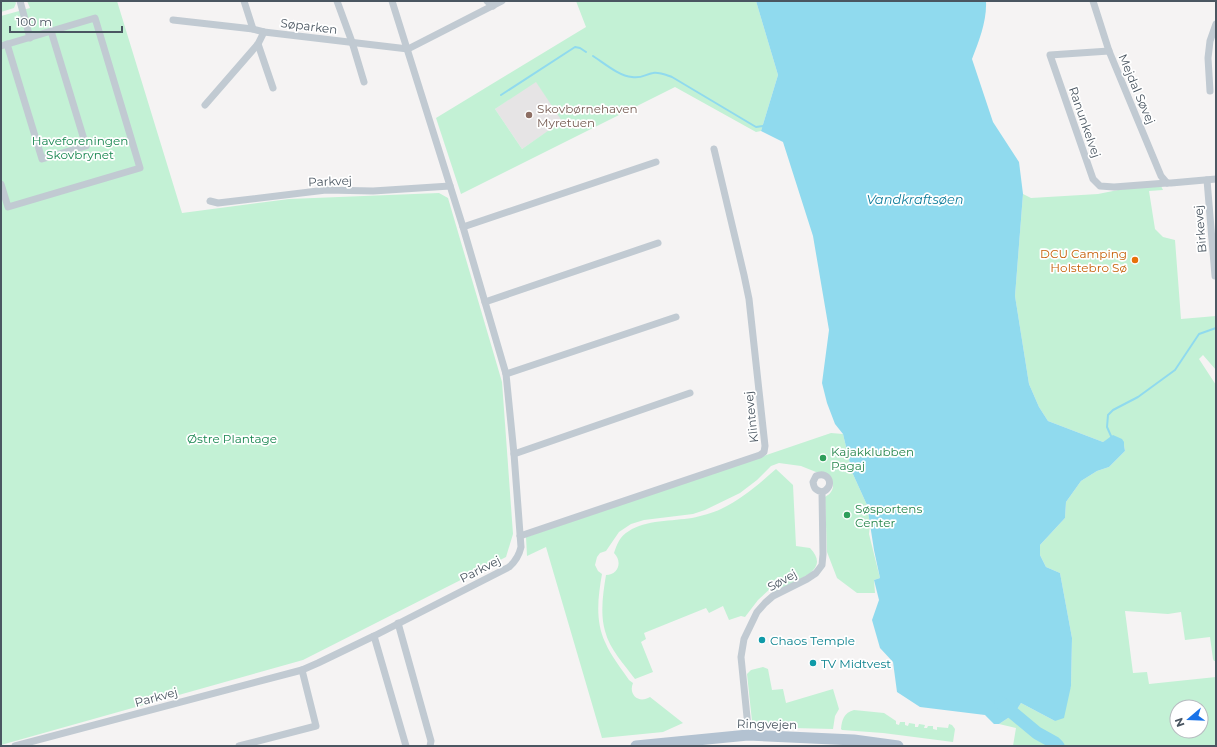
<svg xmlns="http://www.w3.org/2000/svg" width="1217" height="747" font-family="Montserrat,sans-serif">
  <style>
    .education { fill: #e6e4e5 }
    .green { fill: #c3f1d5; fill-rule: evenodd }
    .water { fill: #90daee }
    .lines { fill: none; stroke-linecap: round; stroke-linejoin: round }
    .stream { stroke: #90daee; stroke-width: 2 }
    .river { stroke: #90daee; stroke-width: 13 }
    .minor { stroke: #c1cad2; stroke-width: 7 }
    .primary { stroke: #b3c2d1; stroke-width: 11 }
    .education-dot { fill: #8d6e63; stroke: #fff; stroke-width: 1.5 }
    .food-dot { fill: #e8710a; stroke: #fff; stroke-width: 1.5 }
    .leisure-dot { fill: #2e9e5b; stroke: #fff; stroke-width: 1.5 }
    .culture-dot { fill: #0f9aa8; stroke: #fff; stroke-width: 1.5 }
    .labels { text-anchor: middle; dominant-baseline: central; stroke-width: 3.5; stroke-linejoin: round; paint-order: stroke }
    .street-label { font-size: 12px; fill: #4a5661; stroke: #fff }
    .education-label { font-size: 12px; fill: #785e54; stroke: #fff; text-anchor: start }
    .park-label { font-size: 12px; fill: #17864f; stroke: #fff }
    .food-label { font-size: 12px; fill: #c56008; stroke: #fff; text-anchor: end }
    .leisure-label { font-size: 12px; fill: #27864d; stroke: #fff; text-anchor: start }
    .culture-label { font-size: 12px; fill: #0d838f; stroke: #fff; text-anchor: start }
    .water-label { font-size: 13px; font-style: italic; fill: #0c7c9b; stroke: #fff }
  </style>
  <rect width="100%" height="100%" fill="#f5f3f3"/>
  <polygon class="education" points="536,81 563,121 522,149 495,109"/>
  <g class="green">
    <polygon points="1,1 15,1 16,3 14,8 1,12"/>
    <polygon points="27,1 117,1 182,213 289,199 439,193 448,198 502,382 513,534 506,557 303,660 1,745 1,16 30,8"/>
    <path d="M576,1h180l22,74 -17,56 -5,1 -81,-45 -214,107 -25,-76 150,-91zM536,82l26,39 -40,28 -27,-40z"/>
    <path d="M1161,186l2,4 -14,1 6,38 8,8 12,3 6,79 35,-3v54l-13,-15 -4,4 17,26v276h-2l-1,-2 -3,-22 -25,3 -4,-28 -13,2 -43,-3 8,62 14,-1 2,12 67,-7v69h-203l3,-18 -17,-4 15,-10 7,-11 34,18 16,-35 1,-48 -12,-65 -14,-6 -6,-12v-10l25,-27 1,-16 15,-21 16,-10 12,-4 16,-16 -1,-6 -16,-5 -5,2 -55,-21 -9,-14 -10,-23 -14,-88 8,-102 8,4 67,-4 30,-6zM1177,707h24v24h-24z"/>
    <path d="M831,433l12,1 9,38 15,33 3,20 -1,9 11,44 -6,2 1,13h-18l-20,-15 -10,-26 -2,-55c8,-4 10,-11 6,-19l-30,-12 -22,-3 -8,3 -14,14 -17,13 -35,17 -12,4 -49,6 -13,4 -12,8 -13,19 -6,2 -3,4 -2,8 3,6 4,3c-4,23 -7,46 3,68 6,14 16,26 24,38l4,3c-5,12 6,21 17,14l33,26 -20,9 -61,6 -56,-191 -19,9 -1,-19z"/>
    <path d="M776,469l17,16 3,61 14,2c9,10 10,17 -1,26l-35,19 -3,-5 -13,12 -13,17 -4,-1 -12,4 -6,-14 -14,7 -3,-5 -62,25 2,6 -5,3 12,30 -18,7c-11,-15 -25,-29 -30,-48 -5,-17 -2,-38 1,-56 12,0 17,-13 8,-22 3,-9 6,-17 15,-22 16,-11 44,-10 63,-13 9,-2 21,-5 29,-9 21,-10 38,-25 55,-40z"/>
    <polygon points="763,667 768,669 772,690 783,689 786,703 833,689 839,709 835,716 833,729 755,727 752,721 747,674 751,670"/>
    <path d="M854,710l30,3 12,8v3l3,1 1,-3h5v3l3,1 1,-3 6,1v3h3l1,-3 6,1 -1,3h3l1,-2h5v3l4,1v-3l11,1 1,-4 3,1 3,4 -2,13 -70,-9 -41,-3 -1,-1c1,-10 3,-16 13,-19z"/>
  </g>
  <path class="water" d="M756,1h230c1,20 -7,40 -14,58l21,63 26,40 4,32 -8,102 14,88 10,23 9,14 55,21c4,-2 6,-5 10,-7l9,4 2,3v3l1,6 -16,16 -12,4 -16,10 -15,21 -1,16 -25,27v10l6,12 14,6 12,65 -1,48 -7,32 -9,3 -34,-18 -7,11 -15,10h-5l-9,-9 -65,-8 -23,-15 -4,-30 -13,-14 -8,-28 7,-20 -5,-20 6,-2 -6,-28 -7,-45 -15,-33 -9,-38 -8,-10 -8,-21 -5,-20 7,-53 -16,-94 -30,-94 -22,-11 17,-56z"/>
  <g class="lines">
    <g class="stream">
      <path d="M593,56c11,7 26,20 39,21 9,2 14,-3 21,-4 6,-1 13,2 19,4l84,50 7,-1"/>
      <polyline points="501,95 575,47 580,48 586,52"/>
      <polyline points="1111,436 1107,427 1108,415 1113,410 1138,397 1175,370 1199,334 1216,328"/>
    </g>
    <polyline class="river" points="1001,703 1037,733 1055,743 1058,746"/>
    <g class="minor">
      <polyline points="20,1 30,38"/>
      <polyline points="244,1 253,29"/>
      <polyline points="337,1 352,42 364,82"/>
      <polyline points="487,1 493,6"/>
      <polyline points="1093,1 1109,51 1161,176 1167,183"/>
      <polyline points="173,20 253,29 264,32 408,49 502,1"/>
      <polyline points="7,44 42,159 86,146 51,31"/>
      <polyline points="258,44 273,88"/>
      <polyline points="1,46 95,18 140,168 8,207 1,184"/>
      <polyline points="1109,51 1050,55 1093,179 1100,186 1114,187 1167,183 1171,183 1216,179"/>
      <polyline points="1210,91 1208,58 1210,41 1216,24"/>
      <polyline points="205,105 258,44 264,32"/>
      <polyline points="1207,180 1215,276"/>
      <polyline points="210,201 218,203 326,190 373,191 450,186"/>
      <polyline points="463,227 656,162"/>
      <polyline points="485,302 658,243"/>
      <polyline points="506,374 676,317"/>
      <polyline points="514,454 690,393"/>
      <polyline points="520,536 760,455 764,452 765,446 749,299 744,275 714,149"/>
      <polyline points="398,623 431,741 430,746"/>
      <polyline points="374,636 406,746"/>
      <path d="M748,735v-8l-7,-70 3,-18 13,-27 8,-9 8,-7 34,-17 9,-6 6,-8 1,-11 -1,-62c13,-4 8,-22 -6,-16l-3,6c1,6 2,8 9,10"/>
      <path d="M15,746l287,-76 16,-7 56,-27 135,-69c7,-6 10,-11 12,-20l-7,-93 -8,-80 -43,-147 -71,-226"/>
      <polyline points="239,746 316,726 302,670"/>
    </g>
    <polyline class="primary" points="636,746 748,735 854,740 898,746"/>
  </g>
  <circle class="education-dot" cx="529" cy="115" r="4"/>
  <circle class="food-dot" cx="1135" cy="260" r="4"/>
  <g class="leisure-dot">
    <circle cx="823" cy="458" r="4"/>
    <circle cx="847" cy="515" r="4"/>
  </g>
  <g class="culture-dot">
    <circle cx="762" cy="640" r="4"/>
    <circle cx="813" cy="663" r="4"/>
  </g>
  <g class="labels">
    <g class="street-label">
      <text transform="translate(309 26) rotate(7)">Søparken</text>
      <text transform="translate(1137 89) rotate(67)">Mejdal Søvej</text>
      <text transform="translate(1085 122) rotate(71)">Ranunkelvej</text>
      <text transform="translate(330 181) rotate(-2)">Parkvej</text>
      <text transform="translate(1200 229) rotate(-95)">Birkevej</text>
      <text transform="translate(751 417) rotate(-96)">Klintevej</text>
      <text transform="translate(480 569) rotate(-27)">Parkvej</text>
      <text transform="translate(782 580) rotate(-29)">Søvej</text>
      <text transform="translate(156 697) rotate(-15)">Parkvej</text>
      <text transform="translate(767 724) rotate(1)">Ringvejen</text>
    </g>
    <g class="education-label">
      <text x="537" y="108">Skovbørnehaven<tspan x="537" dy="14">Myretuen</tspan></text>
    </g>
    <g class="park-label">
      <text x="80" y="140">Haveforeningen<tspan x="80" dy="14">Skovbrynet</tspan></text>
      <text x="232" y="438">Østre Plantage</text>
    </g>
    <g class="food-label">
      <text x="1127" y="253">DCU Camping<tspan x="1127" dy="14">Holstebro Sø</tspan></text>
    </g>
    <g class="leisure-label">
      <text x="831" y="451">Kajakklubben<tspan x="831" dy="14">Pagaj</tspan></text>
      <text x="855" y="508">Søsportens<tspan x="855" dy="14">Center</tspan></text>
    </g>
    <g class="culture-label">
      <text x="770" y="640">Chaos Temple</text>
      <text x="821" y="663">TV Midtvest</text>
    </g>
    <g class="water-label">
      <text x="915" y="199">Vandkraftsøen</text>
    </g>
  </g>
  <rect width="1217" height="747" fill="none" stroke="#4a5661" stroke-width="4"/>
  <g transform="translate(1189 719) rotate(251)"><circle r="19" fill="#ffffff" stroke="#b7bbc0"/>
  <path d="M0-3L7 15L0 10L-7 15Z" fill="#1a73e8"/>
  <text y="-6" font-size="11" font-weight="bold" text-anchor="middle" fill="#4a5661">N</text>
  </g>
  <path d="M10 26v6h112v-6" fill="none" stroke="#4a5661" stroke-width="2"/>
  <text x="16" y="26" font-size="12" fill="#4a5661" stroke="#ffffff" stroke-width="3" paint-order="stroke">100 m</text>
</svg>
